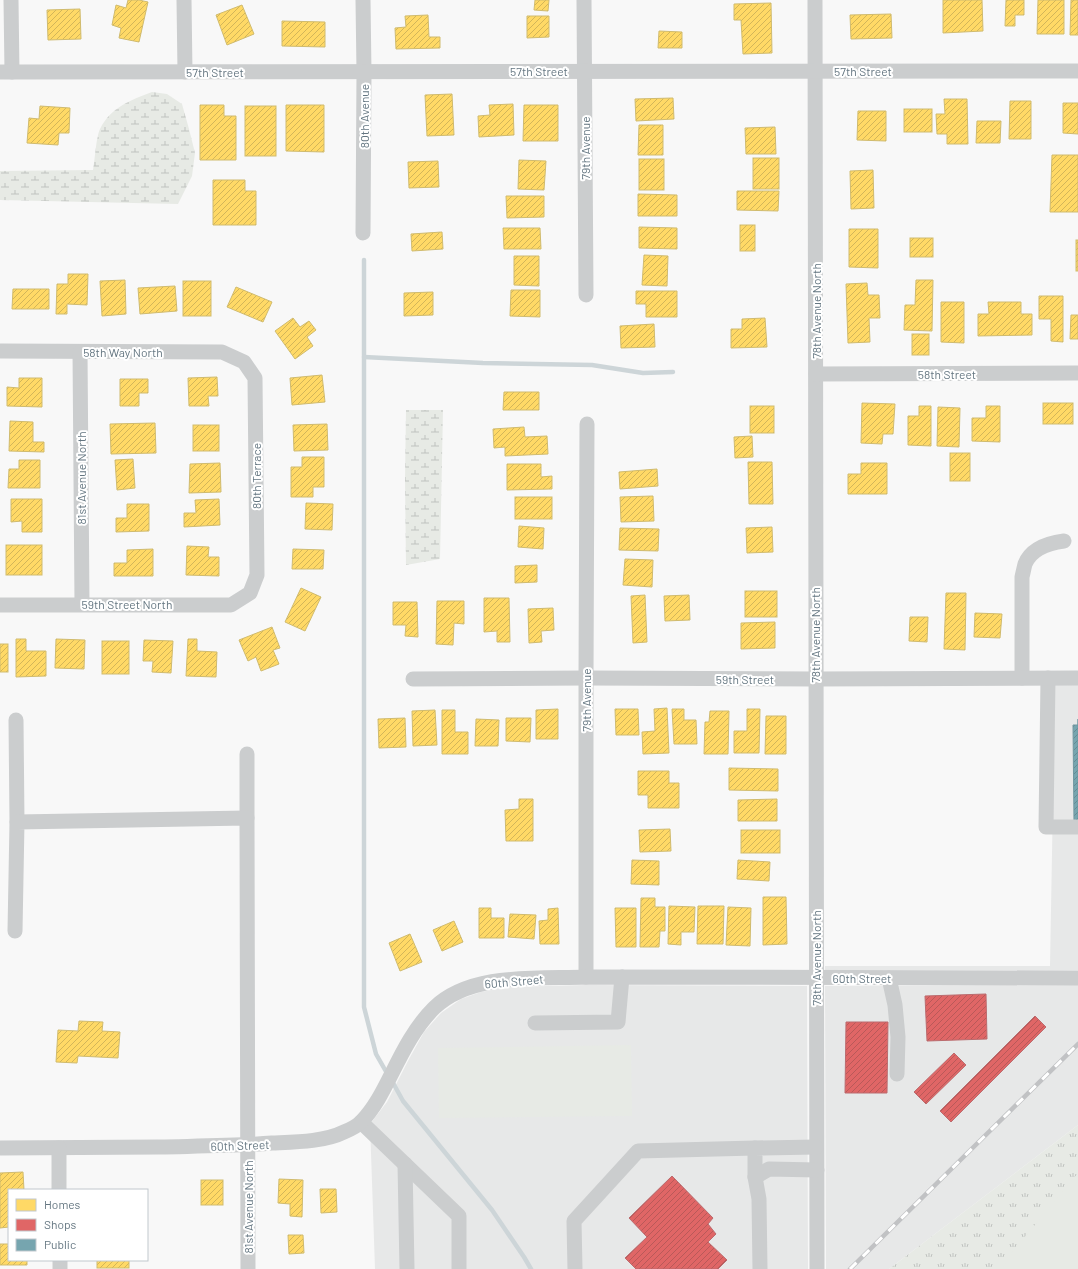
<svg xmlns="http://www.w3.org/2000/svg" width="1078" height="1269" font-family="Barlow,sans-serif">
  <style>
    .built { fill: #e7e8e8 }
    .wetland { fill: url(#wetland-marsh) }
    .park { fill: url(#park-tufts) }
    .garden { fill: #e7eae5 }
    .homes { fill: url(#homes-hatch); stroke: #d0bb6e }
    .shops { fill: url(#shops-hatch); stroke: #bb6b6e }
    .public { fill: url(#public-hatch); stroke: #7197a1 }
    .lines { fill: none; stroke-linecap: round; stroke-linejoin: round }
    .stream { stroke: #cdd5d8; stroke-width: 4.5 }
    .minor { stroke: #cbcdce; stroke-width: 15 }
    .rail-casing { stroke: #c1c2c4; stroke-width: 4.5 }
    .rail { stroke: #fff; stroke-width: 3; stroke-dasharray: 9; stroke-linecap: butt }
    .labels { text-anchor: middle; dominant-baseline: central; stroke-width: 4; stroke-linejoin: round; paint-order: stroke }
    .street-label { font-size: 12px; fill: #647681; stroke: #fff }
  </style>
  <defs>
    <pattern id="wetland-marsh" width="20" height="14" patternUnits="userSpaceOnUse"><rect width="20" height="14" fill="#e7eae5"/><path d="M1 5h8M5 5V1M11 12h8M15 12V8" fill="none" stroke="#bfc2bf"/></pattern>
    <pattern id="park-tufts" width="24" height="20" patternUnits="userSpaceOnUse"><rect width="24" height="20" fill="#e7eae5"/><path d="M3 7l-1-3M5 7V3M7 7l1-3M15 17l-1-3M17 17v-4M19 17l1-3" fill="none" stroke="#bfc2bf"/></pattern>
    <pattern id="homes-hatch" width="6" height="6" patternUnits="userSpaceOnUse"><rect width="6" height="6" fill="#ffd966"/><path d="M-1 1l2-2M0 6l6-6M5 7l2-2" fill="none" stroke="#d2b559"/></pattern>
    <pattern id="shops-hatch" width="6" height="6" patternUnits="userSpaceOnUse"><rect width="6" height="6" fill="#e06666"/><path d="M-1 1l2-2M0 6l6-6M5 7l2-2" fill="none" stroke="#b95959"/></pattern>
    <pattern id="public-hatch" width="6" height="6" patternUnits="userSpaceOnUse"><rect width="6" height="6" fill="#76a5af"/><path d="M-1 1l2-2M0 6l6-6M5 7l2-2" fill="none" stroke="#648b94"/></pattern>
  </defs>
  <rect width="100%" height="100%" fill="#f8f8f8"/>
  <g class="built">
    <polygon points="1055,685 1078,685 1078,970 825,970 825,966 1050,966"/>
    <polygon points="586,985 807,986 808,1269 375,1269 370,1124 387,1102 409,1059 424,1032 441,1013 461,999 481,992 506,987"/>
    <polygon points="1078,985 1078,1125 889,1269 826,1269 825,986"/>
  </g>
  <g class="wetland">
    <path d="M152,92l15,2 15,10 7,25 6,24 -3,23 -14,28 -178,-4v-29l93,-1c2,-10 3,-33 7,-41 11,-22 31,-29 52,-37z"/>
    <polygon points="406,410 443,410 440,559 406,565 405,480"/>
  </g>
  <polygon class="park" points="1078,1125 1078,1269 889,1269"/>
  <g class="garden">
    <polygon points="631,1045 632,1116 439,1118 438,1048"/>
    <polygon points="1078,1173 1078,1269 1003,1269 1008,1257"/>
  </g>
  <g class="homes">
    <polygon points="128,0 139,0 148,2 139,42 119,38 121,28 112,25 116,5 126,8"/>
    <polygon points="535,0 549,0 548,11 534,10"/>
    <polygon points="943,0 982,0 983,31 943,33"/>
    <polygon points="1006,0 1024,0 1024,15 1015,15 1015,26 1005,26"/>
    <polygon points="1038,0 1064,0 1064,34 1037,34"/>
    <polygon points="1071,0 1078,0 1078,35 1070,35"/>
    <polygon points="771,3 772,53 743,54 741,20 734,20 734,4"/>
    <polygon points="242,5 254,34 227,45 216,15"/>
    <polygon points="80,9 81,39 48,40 47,10"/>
    <polygon points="891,14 892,38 851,39 850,15"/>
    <polygon points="428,15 429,37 440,37 440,48 396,49 395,28 406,27 405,16"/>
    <polygon points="527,16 549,16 549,37 527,38"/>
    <polygon points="282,21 325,22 325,47 282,46"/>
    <polygon points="659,31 682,32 682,48 658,48"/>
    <polygon points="452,94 454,135 427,136 425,95"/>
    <polygon points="673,98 674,119 636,121 635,99"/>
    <polygon points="944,99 967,99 968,144 947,144 947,134 937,134 936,114 945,114"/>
    <polygon points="1010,101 1031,101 1031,139 1009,139"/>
    <polygon points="1063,103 1078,103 1078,134 1063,133"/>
    <polygon points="513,104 514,135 479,137 478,116 490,115 489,105"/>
    <polygon points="200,105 224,105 224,116 236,116 236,160 200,160"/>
    <polygon points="286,105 324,105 324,152 286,151"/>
    <polygon points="524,105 558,105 558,141 523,141"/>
    <polygon points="40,106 70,108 69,133 59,133 58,145 27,143 29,118 39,119"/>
    <rect x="245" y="106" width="31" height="50"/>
    <rect x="904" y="109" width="28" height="23"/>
    <polygon points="858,111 886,111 886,141 857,140"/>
    <polygon points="977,121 1001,121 1000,143 976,143"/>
    <polygon points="639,125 663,125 663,155 638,155"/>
    <polygon points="775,127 776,154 746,154 745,128"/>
    <polygon points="1052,155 1078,155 1078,212 1050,212"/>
    <rect x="753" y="158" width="26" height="31"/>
    <rect x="639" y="159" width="25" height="31"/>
    <polygon points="519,160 546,161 544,190 518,189"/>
    <polygon points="438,161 439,187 409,188 408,162"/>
    <polygon points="873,170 874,208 851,209 850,171"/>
    <polygon points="213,180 245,180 245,191 256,191 256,225 213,225"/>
    <polygon points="737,191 779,191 778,211 737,210"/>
    <polygon points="638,194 677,195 677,216 638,216"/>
    <polygon points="506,196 544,196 544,217 507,218"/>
    <rect x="740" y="225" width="15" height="26"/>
    <polygon points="639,227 677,228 677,249 639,248"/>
    <polygon points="503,228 540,228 541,249 504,249"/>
    <polygon points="849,229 878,229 878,268 849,267"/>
    <polygon points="442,232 443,249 412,251 411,234"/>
    <rect x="910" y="238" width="23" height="19"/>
    <rect x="1076" y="240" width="2" height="31"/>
    <polygon points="644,255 668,256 667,286 642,285"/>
    <polygon points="514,256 539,256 539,286 514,285"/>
    <polygon points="68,274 88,274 87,305 67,304 67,314 56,314 57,284 68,284"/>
    <polygon points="125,280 126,314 102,316 100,281"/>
    <polygon points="916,280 933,280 932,331 904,330 905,305 915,305"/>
    <rect x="183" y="281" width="28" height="35"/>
    <polygon points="867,283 868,295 879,295 880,318 869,318 870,342 848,343 846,284"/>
    <polygon points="175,286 177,311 140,314 138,288"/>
    <polygon points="236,287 272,302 263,322 227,307"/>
    <polygon points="13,289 49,289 49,309 12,309"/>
    <polygon points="511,290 540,290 540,317 510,316"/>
    <polygon points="636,291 677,291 677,317 646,317 646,304 636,304"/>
    <polygon points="433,292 433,315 404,316 404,293"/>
    <polygon points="1039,296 1063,296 1063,342 1051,341 1051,319 1039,319"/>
    <polygon points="941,302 964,302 964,343 941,342"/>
    <polygon points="988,302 1021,302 1021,314 1032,314 1032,335 978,336 978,314 989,314"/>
    <polygon points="1071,315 1078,315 1078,339 1070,339"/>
    <polygon points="293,318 300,327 309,321 316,330 307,337 313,346 295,359 275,331"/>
    <polygon points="765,318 767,347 731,348 731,329 742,329 742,319"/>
    <polygon points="654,324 655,347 621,348 620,326"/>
    <rect x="912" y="334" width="17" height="21"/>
    <polygon points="322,375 325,402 292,405 290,378"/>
    <polygon points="217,377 218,396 208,396 209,406 189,406 188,378"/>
    <polygon points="19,378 42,378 42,407 7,406 7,387 19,388"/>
    <polygon points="120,379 148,379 148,393 139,393 139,406 120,406"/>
    <polygon points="504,392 539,392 539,410 503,410"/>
    <polygon points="862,403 895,404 893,434 883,434 882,444 861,443"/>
    <rect x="1043" y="403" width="30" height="21"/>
    <rect x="750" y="406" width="24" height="27"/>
    <polygon points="919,406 931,406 931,446 908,445 908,416 919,416"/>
    <polygon points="986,406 1000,406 1000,442 972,441 972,418 986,418"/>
    <polygon points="938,407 960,408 959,447 937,446"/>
    <polygon points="10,421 33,422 33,442 44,442 44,452 9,451"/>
    <polygon points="155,423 156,453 111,454 110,424"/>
    <polygon points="327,424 328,450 294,451 293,425"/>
    <rect x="193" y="425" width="26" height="26"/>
    <polygon points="524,427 525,437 547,436 548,454 505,456 505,447 494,448 493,429"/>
    <polygon points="752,436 753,457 735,458 734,437"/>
    <rect x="950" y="453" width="20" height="28"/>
    <polygon points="302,457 324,457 324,487 313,487 313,497 291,497 291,467 302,467"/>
    <polygon points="133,459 135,488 117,490 115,460"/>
    <polygon points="19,460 40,460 40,488 8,488 9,469 19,469"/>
    <polygon points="748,462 772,462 773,504 749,504"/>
    <polygon points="220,463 221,492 189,493 190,464"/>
    <polygon points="861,463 887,463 887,494 848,494 848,474 861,474"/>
    <polygon points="507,464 541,464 541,477 552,476 552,489 507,490"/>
    <polygon points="657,469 658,486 620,489 619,472"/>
    <polygon points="653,496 654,521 621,522 620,497"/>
    <rect x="515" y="497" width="37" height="22"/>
    <polygon points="11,499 42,499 42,532 22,532 22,521 11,522"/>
    <polygon points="219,499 220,525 184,527 184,513 196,513 195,500"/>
    <polygon points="306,503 333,504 332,530 305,529"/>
    <polygon points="127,504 149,504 149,531 116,532 116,518 127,518"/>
    <polygon points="519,526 544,528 543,549 518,547"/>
    <polygon points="772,527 773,552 747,553 746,528"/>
    <polygon points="620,528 659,529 658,551 619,550"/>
    <rect x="6" y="545" width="36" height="30"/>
    <polygon points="187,546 209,547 208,557 219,557 219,576 186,575"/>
    <polygon points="153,549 153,576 114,576 114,563 127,563 127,550"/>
    <polygon points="293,549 324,550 323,569 292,569"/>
    <polygon points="625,559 653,560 652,587 623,585"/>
    <polygon points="537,565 537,582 515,583 515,566"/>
    <polygon points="301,588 321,597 305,631 285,622"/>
    <rect x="745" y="591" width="32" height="26"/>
    <polygon points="946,593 966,593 965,650 944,649"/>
    <polygon points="645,595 647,642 633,643 631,596"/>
    <polygon points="689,595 690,620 665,621 664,596"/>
    <polygon points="484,598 509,598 510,642 497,642 497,631 484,632"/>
    <polygon points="437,601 464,601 464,624 454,623 453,645 436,644"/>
    <polygon points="393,602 417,602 418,637 405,636 406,625 393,625"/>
    <polygon points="553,608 554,630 541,631 542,642 529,643 528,609"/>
    <polygon points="975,613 1002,614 1000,638 974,637"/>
    <polygon points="910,617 928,617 927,642 909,641"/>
    <polygon points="775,622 775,648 741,649 741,623"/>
    <polygon points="272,627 280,648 273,650 279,664 261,671 256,657 248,661 239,640"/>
    <polygon points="16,639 26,639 26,651 46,651 46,676 16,677"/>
    <polygon points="56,639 85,640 84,669 55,668"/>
    <polygon points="188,639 197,639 197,651 217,652 216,677 186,676"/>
    <polygon points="144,640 173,641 171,673 152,672 153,661 143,661"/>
    <rect x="102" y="641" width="27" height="33"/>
    <rect x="0" y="644" width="8" height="28"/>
    <polygon points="667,708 669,753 643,754 642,732 655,731 654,709"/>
    <polygon points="558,709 558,739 536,739 536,710"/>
    <polygon points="615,709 638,709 639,735 616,735"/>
    <polygon points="672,709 684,709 684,720 696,720 697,744 674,744"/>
    <polygon points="747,709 760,709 759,753 734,753 734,731 747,731"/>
    <polygon points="435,710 437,745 413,746 412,711"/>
    <polygon points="442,710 455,710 455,732 468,732 468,754 442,754"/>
    <polygon points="710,711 729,711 728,754 704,754 705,722 709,722"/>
    <polygon points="766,716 786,716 786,754 765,754"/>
    <polygon points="405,718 406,747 379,748 378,719"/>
    <polygon points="506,718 531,718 530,742 506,741"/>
    <polygon points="476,719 499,720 498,746 475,746"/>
    <polygon points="729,768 778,769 778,791 729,790"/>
    <polygon points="638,771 669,771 669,783 679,783 679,808 648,808 648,795 638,795"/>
    <polygon points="519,799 533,799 533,841 506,841 505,810 519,809"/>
    <polygon points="777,799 777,821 738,821 738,800"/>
    <polygon points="670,829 671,851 640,852 639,830"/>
    <rect x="741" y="830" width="39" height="23"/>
    <polygon points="632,860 659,861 659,885 631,884"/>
    <polygon points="738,860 770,862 769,881 737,879"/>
    <polygon points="763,897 786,897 787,944 763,945"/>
    <polygon points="641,898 655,898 655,907 665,907 665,931 660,931 659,947 640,947"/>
    <polygon points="669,906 695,907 694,932 681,932 681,945 668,944"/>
    <polygon points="698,906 724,906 723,944 697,944"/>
    <polygon points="728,907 751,908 750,946 726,945"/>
    <polygon points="479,908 491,908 491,918 504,918 504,938 479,938"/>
    <polygon points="558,908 559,944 540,944 539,921 548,920 548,909"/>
    <polygon points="615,908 636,908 636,947 616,947"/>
    <polygon points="510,914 536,915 534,939 508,937"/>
    <polygon points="454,921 463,942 442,951 433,930"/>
    <polygon points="410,934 422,962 400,971 389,943"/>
    <polygon points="79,1021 103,1022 102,1031 120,1032 118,1058 78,1056 77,1063 56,1062 58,1030 78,1031"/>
    <polygon points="23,1172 24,1190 9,1190 9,1227 0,1228 0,1173"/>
    <polygon points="279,1179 303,1180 302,1217 290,1216 290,1204 278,1203"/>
    <rect x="201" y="1180" width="22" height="25"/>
    <polygon points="320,1189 336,1189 337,1212 321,1213"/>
    <polygon points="288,1235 303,1235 304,1253 289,1254"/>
    <polygon points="0,1244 9,1244 9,1260 27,1260 27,1265 0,1265"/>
    <rect x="97" y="1260" width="32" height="8"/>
  </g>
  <g class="shops">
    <polygon points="986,994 987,1039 927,1041 925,996"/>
    <polygon points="1035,1016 1046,1027 951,1122 940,1111"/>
    <polygon points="846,1022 888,1022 887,1093 845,1093"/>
    <polygon points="954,1053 966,1065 926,1104 914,1092"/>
    <polygon points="672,1176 713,1218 708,1224 716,1234 708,1242 727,1260 718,1269 636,1269 625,1258 647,1237 629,1218"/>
  </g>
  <polygon class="public" points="1078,719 1078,823 1074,823 1073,725 1078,725"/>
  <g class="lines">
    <g class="stream">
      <polyline points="364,260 364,1007 376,1054 388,1075"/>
      <polyline points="364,357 483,363 592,365 643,373 673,372"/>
      <polyline points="392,1081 403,1101 492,1210 524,1257 531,1269"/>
    </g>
    <g class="minor">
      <polyline points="11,0 12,72"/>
      <polyline points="184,0 185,72"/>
      <polyline points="363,0 364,72 363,233"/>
      <polyline points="584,0 586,295"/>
      <polyline points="815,0 817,1269"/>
      <polyline points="0,72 1078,71"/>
      <polyline points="0,351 222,352 244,362 255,378 257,575 250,593 231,605 0,605"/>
      <polyline points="80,352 82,604"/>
      <polyline points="816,374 1078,373"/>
      <path d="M1022,678v-101c1,-4 2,-9 3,-13 6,-15 24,-21 39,-23"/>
      <polyline points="1048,678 1046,827 1078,827"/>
      <polyline points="413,679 586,678 815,679 1078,678"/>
      <polyline points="16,720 17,822"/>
      <polyline points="247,818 247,754"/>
      <polyline points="15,931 17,822 247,818 248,1269"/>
      <polyline points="586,977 586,678 587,424"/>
      <polyline points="889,978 895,1005 898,1037 897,1074"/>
      <polyline points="535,1023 618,1022 622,977"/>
      <polyline points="361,1122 459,1216 459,1269"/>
      <path d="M0,1148c53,0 106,-1 159,-1 38,-1 76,-1 113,-4 22,-1 52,-1 72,-11 5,-2 13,-6 17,-10 13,-13 22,-31 30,-47 12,-24 24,-48 43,-67 37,-36 105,-29 152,-31l492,1"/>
      <polyline points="59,1148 59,1190"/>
      <polyline points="405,1164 407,1269"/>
      <polyline points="755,1177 769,1169 817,1170"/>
      <polyline points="60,1260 60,1269"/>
      <polyline points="575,1269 574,1221 638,1151 755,1148"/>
      <polyline points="760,1269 759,1199 755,1177 755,1148 816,1147"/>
    </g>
    <g class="rail-casing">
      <polyline id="rail" points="850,1269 1078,1044"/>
    </g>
    <use href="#rail" class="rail"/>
  </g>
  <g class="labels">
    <g class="street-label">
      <text x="539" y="71">57th Street</text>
      <text x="863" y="71">57th Street</text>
      <text x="215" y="72">57th Street</text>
      <text transform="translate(364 116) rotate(-90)">80th Avenue</text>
      <text transform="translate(585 148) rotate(-90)">79th Avenue</text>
      <text transform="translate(816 311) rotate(-90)">78th Avenue North</text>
      <text x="123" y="352">58th Way North</text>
      <text x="947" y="374">58th Street</text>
      <text transform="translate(256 476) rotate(-90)">80th Terrace</text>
      <text transform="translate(81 478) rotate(-90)">81st Avenue North</text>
      <text x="127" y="604">59th Street North</text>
      <text transform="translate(815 635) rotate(-90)">78th Avenue North</text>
      <text x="745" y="679">59th Street</text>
      <text transform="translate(586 700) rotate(-90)">79th Avenue</text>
      <text transform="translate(816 958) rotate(-90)">78th Avenue North</text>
      <text x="862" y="978">60th Street</text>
      <text transform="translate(514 981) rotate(-5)">60th Street</text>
      <text transform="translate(240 1145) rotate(-2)">60th Street</text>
      <text transform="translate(248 1207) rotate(-90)">81st Avenue North</text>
    </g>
  </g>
  <rect x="8" y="1189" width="140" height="72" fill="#ffffff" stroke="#c1c8cd"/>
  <rect x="16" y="1199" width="20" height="12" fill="#ffd966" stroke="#c1c8cd"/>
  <text x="44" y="1209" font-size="12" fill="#647681">Homes</text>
  <rect x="16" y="1219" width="20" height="12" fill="#e06666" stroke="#c1c8cd"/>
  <text x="44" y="1229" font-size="12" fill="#647681">Shops</text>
  <rect x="16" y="1239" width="20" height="12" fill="#76a5af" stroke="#c1c8cd"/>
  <text x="44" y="1249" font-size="12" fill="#647681">Public</text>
</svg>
